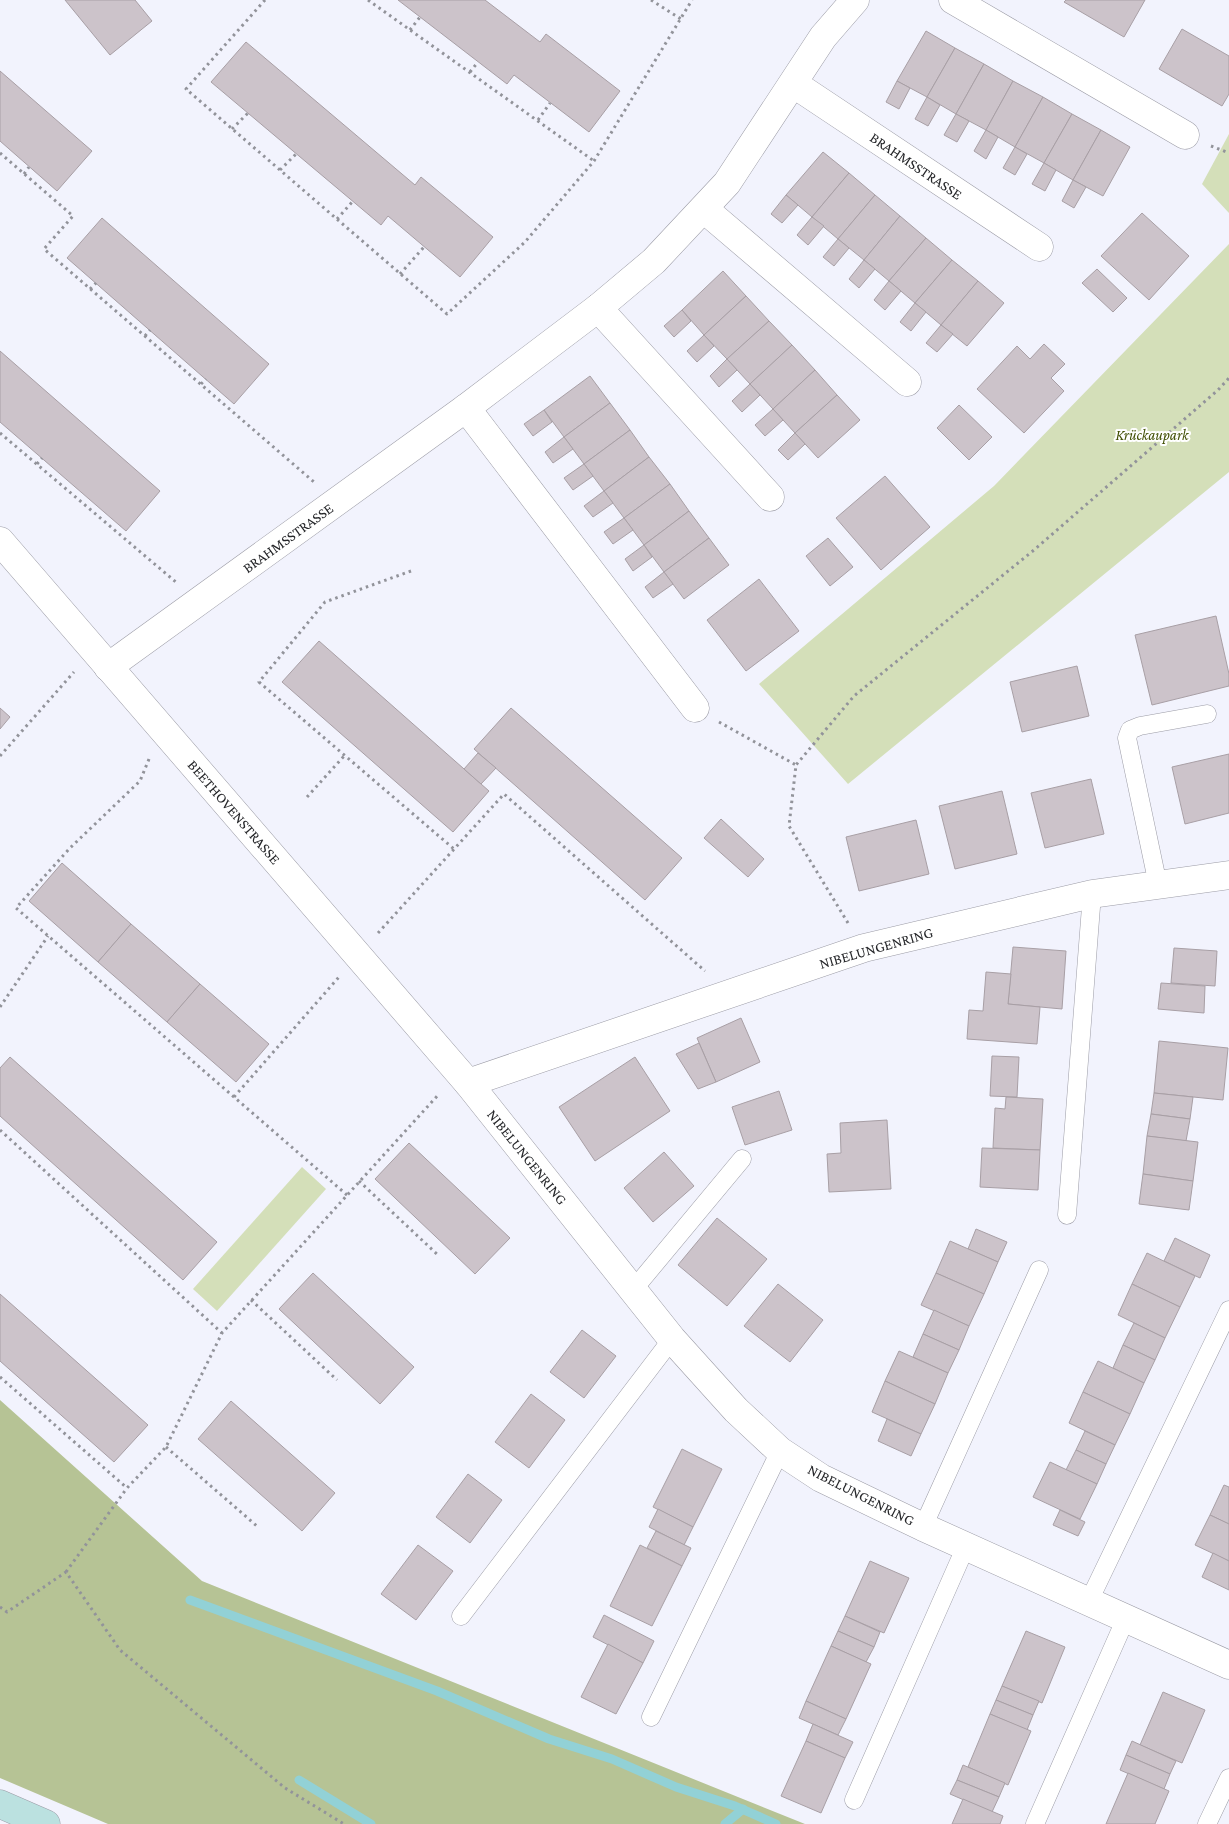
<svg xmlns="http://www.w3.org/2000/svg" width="1229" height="1824" font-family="'Crimson Pro',serif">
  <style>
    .green { fill: #d4dfb9 }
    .forest { fill: #b6c395 }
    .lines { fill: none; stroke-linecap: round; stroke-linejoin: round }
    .stream { stroke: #92d1d6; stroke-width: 9 }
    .building { fill: #ccc3ca; stroke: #a89fa5 }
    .lane-casing { stroke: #9c9ca6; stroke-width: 19 }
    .street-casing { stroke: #9c9ca6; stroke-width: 29 }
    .secondary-casing { stroke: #9c9ca6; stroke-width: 29 }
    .path { stroke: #92939a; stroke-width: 3; stroke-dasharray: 2.5 4; stroke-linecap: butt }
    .lane { stroke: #fff; stroke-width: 18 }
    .street { stroke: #fff; stroke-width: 28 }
    .secondary { stroke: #bbe1e0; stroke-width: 28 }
    .labels { text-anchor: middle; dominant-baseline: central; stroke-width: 4; stroke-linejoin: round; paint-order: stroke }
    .street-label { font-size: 15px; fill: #26272a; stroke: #fff }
    .park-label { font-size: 15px; font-style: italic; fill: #435106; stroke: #fff }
  </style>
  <rect width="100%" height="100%" fill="#f2f3fd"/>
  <g class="green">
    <polygon points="1229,134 1229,213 1202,184"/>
    <polygon points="1229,244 1229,472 848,784 759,684 994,486"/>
    <polygon points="302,1167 326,1189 217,1311 193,1289"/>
  </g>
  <polygon class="forest" points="0,1400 202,1581 805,1824 108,1824 0,1778"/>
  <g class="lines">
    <g class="stream">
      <polyline points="190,1600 437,1691 549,1739 612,1759 676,1787 735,1806 776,1824"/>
      <polyline points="299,1780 371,1824"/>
      <polyline points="725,1824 743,1809"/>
    </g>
  </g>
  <g class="building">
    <polygon points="65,0 135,0 152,21 110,55"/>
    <polygon points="398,0 485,0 540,42 546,34 620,91 589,132 514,75 507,84"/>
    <polygon points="1066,0 1145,0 1124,37 1064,2"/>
    <polygon points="1182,29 1229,56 1229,94 1222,106 1159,69"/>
    <polygon points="926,31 955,48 927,97 897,81"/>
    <polygon points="246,42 415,185 421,177 493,237 460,277 388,216 381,225 211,82"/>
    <polygon points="955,48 984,64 956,114 927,97"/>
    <polygon points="984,64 1013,81 986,130 956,114"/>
    <polygon points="0,71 92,151 57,191 0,141"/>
    <polygon points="897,81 910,88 899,109 886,102"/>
    <polygon points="1013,81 1043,97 1015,147 986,130"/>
    <polygon points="927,97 940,105 928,126 915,119"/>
    <polygon points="1043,97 1072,114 1044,163 1015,147"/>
    <polygon points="956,114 969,121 957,142 944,135"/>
    <polygon points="1072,114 1101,130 1073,180 1044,163"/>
    <polygon points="986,130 998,137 986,159 974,151"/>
    <polygon points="1101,130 1130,147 1103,196 1073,180"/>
    <polygon points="1015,147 1027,154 1015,175 1003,168"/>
    <polygon points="823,152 849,173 812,217 786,195"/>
    <polygon points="1044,163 1056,170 1045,191 1032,184"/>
    <polygon points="849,173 875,195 838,239 812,217"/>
    <polygon points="1073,180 1086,187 1074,208 1062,201"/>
    <polygon points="786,195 798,205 782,223 771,214"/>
    <polygon points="875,195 900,216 864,260 838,239"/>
    <polygon points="1142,213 1189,256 1149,300 1101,256"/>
    <polygon points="900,216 926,238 889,281 864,260"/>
    <polygon points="812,217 824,226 808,245 797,235"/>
    <polygon points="102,218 269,364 234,404 67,258"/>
    <polygon points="926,238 952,260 915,303 889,281"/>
    <polygon points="838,239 849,248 834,266 823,257"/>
    <polygon points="864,260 875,269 859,288 849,279"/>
    <polygon points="952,260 978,281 941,325 915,303"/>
    <polygon points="1097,269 1127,298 1113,312 1082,283"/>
    <polygon points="723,271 746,296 704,335 682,310"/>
    <polygon points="889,281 901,291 885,310 874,300"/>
    <polygon points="978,281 1004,303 967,346 941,325"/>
    <polygon points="746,296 769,321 727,359 704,335"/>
    <polygon points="915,303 926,312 911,331 900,322"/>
    <polygon points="682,310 691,321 674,337 664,326"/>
    <polygon points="769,321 792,345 750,384 727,359"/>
    <polygon points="941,325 953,334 937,352 926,343"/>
    <polygon points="704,335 714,346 697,362 687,351"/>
    <polygon points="1044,344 1065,364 1051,378 1064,391 1024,433 977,389 1017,346 1030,359"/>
    <polygon points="792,345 815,370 773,409 750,384"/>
    <polygon points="0,351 160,491 126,531 0,422"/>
    <polygon points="727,359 737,370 719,387 710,376"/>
    <polygon points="815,370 837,395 795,433 773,409"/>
    <polygon points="590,376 610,403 564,437 544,410"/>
    <polygon points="750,384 760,395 742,412 732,401"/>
    <polygon points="837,395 860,420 818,458 795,433"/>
    <polygon points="610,403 630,430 584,464 564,437"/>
    <polygon points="959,405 992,437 969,460 937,428"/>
    <polygon points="773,409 783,420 765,436 755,425"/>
    <polygon points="544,410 552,422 533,436 524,424"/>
    <polygon points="630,430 649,457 604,491 584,464"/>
    <polygon points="795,433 805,444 788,460 778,450"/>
    <polygon points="564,437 573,449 553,463 545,452"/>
    <polygon points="649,457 670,484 624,518 604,491"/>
    <polygon points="584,464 593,476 573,490 564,478"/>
    <polygon points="885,476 930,527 881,570 836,518"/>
    <polygon points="670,484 689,511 644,545 624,518"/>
    <polygon points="604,491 613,503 593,517 584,506"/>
    <polygon points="689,511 709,538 664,572 644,545"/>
    <polygon points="624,518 633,530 613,544 604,532"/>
    <polygon points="709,538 729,565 684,599 664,572"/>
    <polygon points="828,538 853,567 830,586 806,556"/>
    <polygon points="644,545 652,557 633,571 625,559"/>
    <polygon points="664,572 673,584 653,598 645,587"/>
    <polygon points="759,579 799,631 746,671 707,620"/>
    <polygon points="1216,616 1229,674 1229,686 1152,705 1135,635"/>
    <polygon points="319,641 489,791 453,832 282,682"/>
    <polygon points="1077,666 1089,716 1022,732 1010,682"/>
    <polygon points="0,708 10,717 0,729"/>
    <polygon points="511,708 682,858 645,900 474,749"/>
    <polygon points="478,753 496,768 481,784 464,769"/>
    <polygon points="1229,754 1229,813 1185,824 1172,767"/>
    <polygon points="1091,779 1104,834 1045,848 1031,793"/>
    <polygon points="1002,791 1017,854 955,869 939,806"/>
    <polygon points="721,819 764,859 748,877 704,838"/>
    <polygon points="916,820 929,874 859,891 846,837"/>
    <polygon points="62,863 131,924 98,962 29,901"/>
    <polygon points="131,924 200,984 167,1022 98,962"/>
    <polygon points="1013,947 1066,951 1062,1009 1008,1004"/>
    <polygon points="1174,948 1217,951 1215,986 1171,983"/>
    <polygon points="986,972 1011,974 1008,1004 1040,1007 1037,1044 967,1039 969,1010 983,1011"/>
    <polygon points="1161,983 1205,986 1204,1013 1158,1009"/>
    <polygon points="200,984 269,1044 236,1082 167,1022"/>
    <polygon points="741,1018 760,1062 716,1082 697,1038"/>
    <polygon points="1159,1041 1228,1048 1223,1100 1154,1093"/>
    <polygon points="699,1043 716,1082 698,1089 676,1054"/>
    <polygon points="992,1056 1019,1057 1017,1097 990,1096"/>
    <polygon points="10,1057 217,1242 183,1280 0,1116 0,1068"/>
    <polygon points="635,1057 670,1111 595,1161 559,1107"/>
    <polygon points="779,1091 792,1130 745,1145 732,1107"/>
    <polygon points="1154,1093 1193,1097 1190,1119 1151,1114"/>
    <polygon points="1006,1097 1043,1099 1040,1150 993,1148 995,1108 1005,1109"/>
    <polygon points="1151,1114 1190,1119 1186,1141 1147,1136"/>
    <polygon points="887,1120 891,1189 829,1192 827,1154 841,1153 840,1123"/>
    <polygon points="1147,1136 1198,1142 1193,1181 1143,1174"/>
    <polygon points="409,1143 510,1238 475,1274 375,1179"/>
    <polygon points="982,1148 1040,1150 1038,1190 980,1187"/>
    <polygon points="664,1152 694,1186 653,1222 624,1188"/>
    <polygon points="1143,1174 1193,1181 1189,1210 1139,1204"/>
    <polygon points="717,1218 767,1259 727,1306 678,1265"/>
    <polygon points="976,1229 1007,1242 998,1262 968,1249"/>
    <polygon points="1175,1238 1210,1255 1200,1278 1164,1261"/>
    <polygon points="950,1241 998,1262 984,1294 936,1273"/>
    <polygon points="1147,1253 1195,1276 1180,1307 1132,1284"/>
    <polygon points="313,1273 414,1367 380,1404 279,1309"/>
    <polygon points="936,1273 984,1294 969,1326 921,1305"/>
    <polygon points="778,1284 823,1320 790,1362 744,1326"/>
    <polygon points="1132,1284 1180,1307 1165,1338 1118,1315"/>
    <polygon points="0,1294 148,1425 114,1462 0,1361"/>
    <polygon points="934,1310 969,1326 959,1350 923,1334"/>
    <polygon points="1134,1323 1165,1338 1155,1360 1123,1345"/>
    <polygon points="582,1330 616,1356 584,1398 550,1372"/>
    <polygon points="923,1334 959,1350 948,1373 913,1357"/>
    <polygon points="1123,1345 1155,1360 1144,1383 1113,1368"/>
    <polygon points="899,1351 948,1373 935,1404 885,1381"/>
    <polygon points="1098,1361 1144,1383 1130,1414 1083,1392"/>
    <polygon points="885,1381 935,1404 921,1434 872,1412"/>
    <polygon points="1083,1392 1130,1414 1115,1445 1069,1423"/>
    <polygon points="531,1394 565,1420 529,1468 495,1442"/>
    <polygon points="231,1401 335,1493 302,1531 198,1439"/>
    <polygon points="887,1419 921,1434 911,1456 878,1441"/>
    <polygon points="1085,1431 1115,1445 1106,1464 1076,1450"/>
    <polygon points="682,1449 722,1469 693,1527 653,1507"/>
    <polygon points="1076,1450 1106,1464 1097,1484 1066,1470"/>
    <polygon points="1050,1462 1097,1484 1080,1519 1033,1497"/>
    <polygon points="468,1474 502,1500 470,1543 436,1517"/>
    <polygon points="1224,1485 1229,1487 1229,1524 1210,1515"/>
    <polygon points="658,1509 693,1527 684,1545 649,1527"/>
    <polygon points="1060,1510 1085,1522 1078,1536 1053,1525"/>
    <polygon points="1210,1515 1229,1524 1229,1561 1195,1545"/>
    <polygon points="656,1531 691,1548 682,1566 647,1548"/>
    <polygon points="418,1545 453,1571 416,1620 381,1594"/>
    <polygon points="640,1545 682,1566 652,1626 610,1606"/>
    <polygon points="1213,1553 1229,1561 1229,1590 1202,1577"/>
    <polygon points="870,1561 909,1578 884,1633 845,1616"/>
    <polygon points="604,1615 654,1641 643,1663 593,1637"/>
    <polygon points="845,1616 880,1632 874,1647 838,1631"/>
    <polygon points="838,1631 874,1647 866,1662 831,1646"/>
    <polygon points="1026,1631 1065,1647 1042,1703 1002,1686"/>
    <polygon points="608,1644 643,1663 616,1714 581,1697"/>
    <polygon points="831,1646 871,1664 846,1719 806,1701"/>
    <polygon points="1002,1686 1039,1701 1033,1715 996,1700"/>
    <polygon points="1163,1692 1205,1710 1182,1763 1140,1745"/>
    <polygon points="996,1700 1033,1715 1027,1730 990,1714"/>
    <polygon points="806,1701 846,1719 838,1735 799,1718"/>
    <polygon points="990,1714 1031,1731 1008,1785 968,1767"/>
    <polygon points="813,1724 853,1742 845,1758 806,1741"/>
    <polygon points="806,1741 845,1758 821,1813 781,1796"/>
    <polygon points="1132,1741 1176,1761 1170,1774 1126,1755"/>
    <polygon points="1126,1755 1170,1774 1164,1789 1120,1770"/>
    <polygon points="963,1765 1005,1783 999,1797 957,1780"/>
    <polygon points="1128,1773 1169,1791 1155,1824 1106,1824"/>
    <polygon points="957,1780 999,1797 992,1812 950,1794"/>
    <polygon points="963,1799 1003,1816 1000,1824 952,1824"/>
  </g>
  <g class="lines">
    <g class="lane-casing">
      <g id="lane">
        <polyline points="1158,885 1127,738 1130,730 1140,726 1207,714"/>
        <polyline points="1067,1215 1092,894"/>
        <polyline points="633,1290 742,1159"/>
        <polyline points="923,1527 1039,1270"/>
        <polyline points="1089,1601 1229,1310"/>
        <polyline points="461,1616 672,1339"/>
        <polyline points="651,1717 780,1451"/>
        <polyline points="854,1800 966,1546"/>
        <polyline points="1035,1824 1126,1618"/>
        <polyline points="1207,1824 1229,1778"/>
      </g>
    </g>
    <g class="street-casing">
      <g id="street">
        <polyline points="953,0 1185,135"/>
        <polyline points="794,84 1039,247"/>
        <polyline points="704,209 907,382"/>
        <polyline points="598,308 770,497"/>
        <polyline points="466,408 695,708"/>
        <polyline points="0,541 468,1083 672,1339 736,1410 780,1451 821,1478 923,1527 1229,1665"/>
        <polyline points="108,667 466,408 598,308 654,261 727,183 823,37 855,0"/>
        <polyline points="468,1083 864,948 1092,894 1229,875"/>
      </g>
    </g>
    <g class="secondary-casing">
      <polyline id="secondary" points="0,1804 46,1824"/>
    </g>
    <g class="path">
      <polyline points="265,0 186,89 447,314 525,242 594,161 692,0"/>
      <polyline points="368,0 594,161"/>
      <polyline points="651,0 681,19"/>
      <polyline points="410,30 420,17"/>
      <polyline points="470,72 478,62"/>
      <polyline points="538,120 550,103"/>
      <polyline points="232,129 248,113"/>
      <polyline points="1211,146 1229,153"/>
      <polyline points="0,153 73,216 44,249 314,482"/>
      <polyline points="280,170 296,154"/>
      <polyline points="24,174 29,167"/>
      <polyline points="337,219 353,201"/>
      <polyline points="400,274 424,247"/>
      <polyline points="90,289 96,283"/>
      <polyline points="145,336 150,330"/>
      <polyline points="201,384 206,379"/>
      <polyline points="0,433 177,583"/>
      <polyline points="37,464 42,458"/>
      <polyline points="411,571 325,602 259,682 454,849"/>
      <polyline points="719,722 796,765"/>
      <polyline points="0,756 74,672"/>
      <polyline points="149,759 140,781 70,848 16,908 347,1195"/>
      <polyline points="307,797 345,755"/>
      <polyline points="848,923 789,826 796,765 854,696 1034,550 1218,390 1229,378"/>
      <polyline points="378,933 504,794 705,971"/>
      <polyline points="0,1007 48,936"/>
      <polyline points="234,1097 339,977"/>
      <polyline points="0,1130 222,1333"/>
      <polyline points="359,1181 439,1256"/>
      <polyline points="251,1300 337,1380"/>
      <polyline points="0,1377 127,1488 166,1447 222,1333 439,1094"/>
      <polyline points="166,1447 258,1527"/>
      <polyline points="66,1572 127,1488"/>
      <polyline points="0,1607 7,1612 66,1572 120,1650 285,1788 344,1824"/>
    </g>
    <use href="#lane" class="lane"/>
    <use href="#street" class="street"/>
    <use href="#secondary" class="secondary"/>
  </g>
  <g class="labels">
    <g class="street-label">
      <text transform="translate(916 166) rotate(34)">BRAHMSSTRASSE</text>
      <text transform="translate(288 538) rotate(-36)">BRAHMSSTRASSE</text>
      <text transform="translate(234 812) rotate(49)">BEETHOVENSTRASSE</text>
      <text transform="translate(876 948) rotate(-16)">NIBELUNGENRING</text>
      <text transform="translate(527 1157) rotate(51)">NIBELUNGENRING</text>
      <text transform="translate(861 1495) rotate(27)">NIBELUNGENRING</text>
    </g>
    <g class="park-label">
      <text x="1152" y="435">Krückaupark</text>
    </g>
  </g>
</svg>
